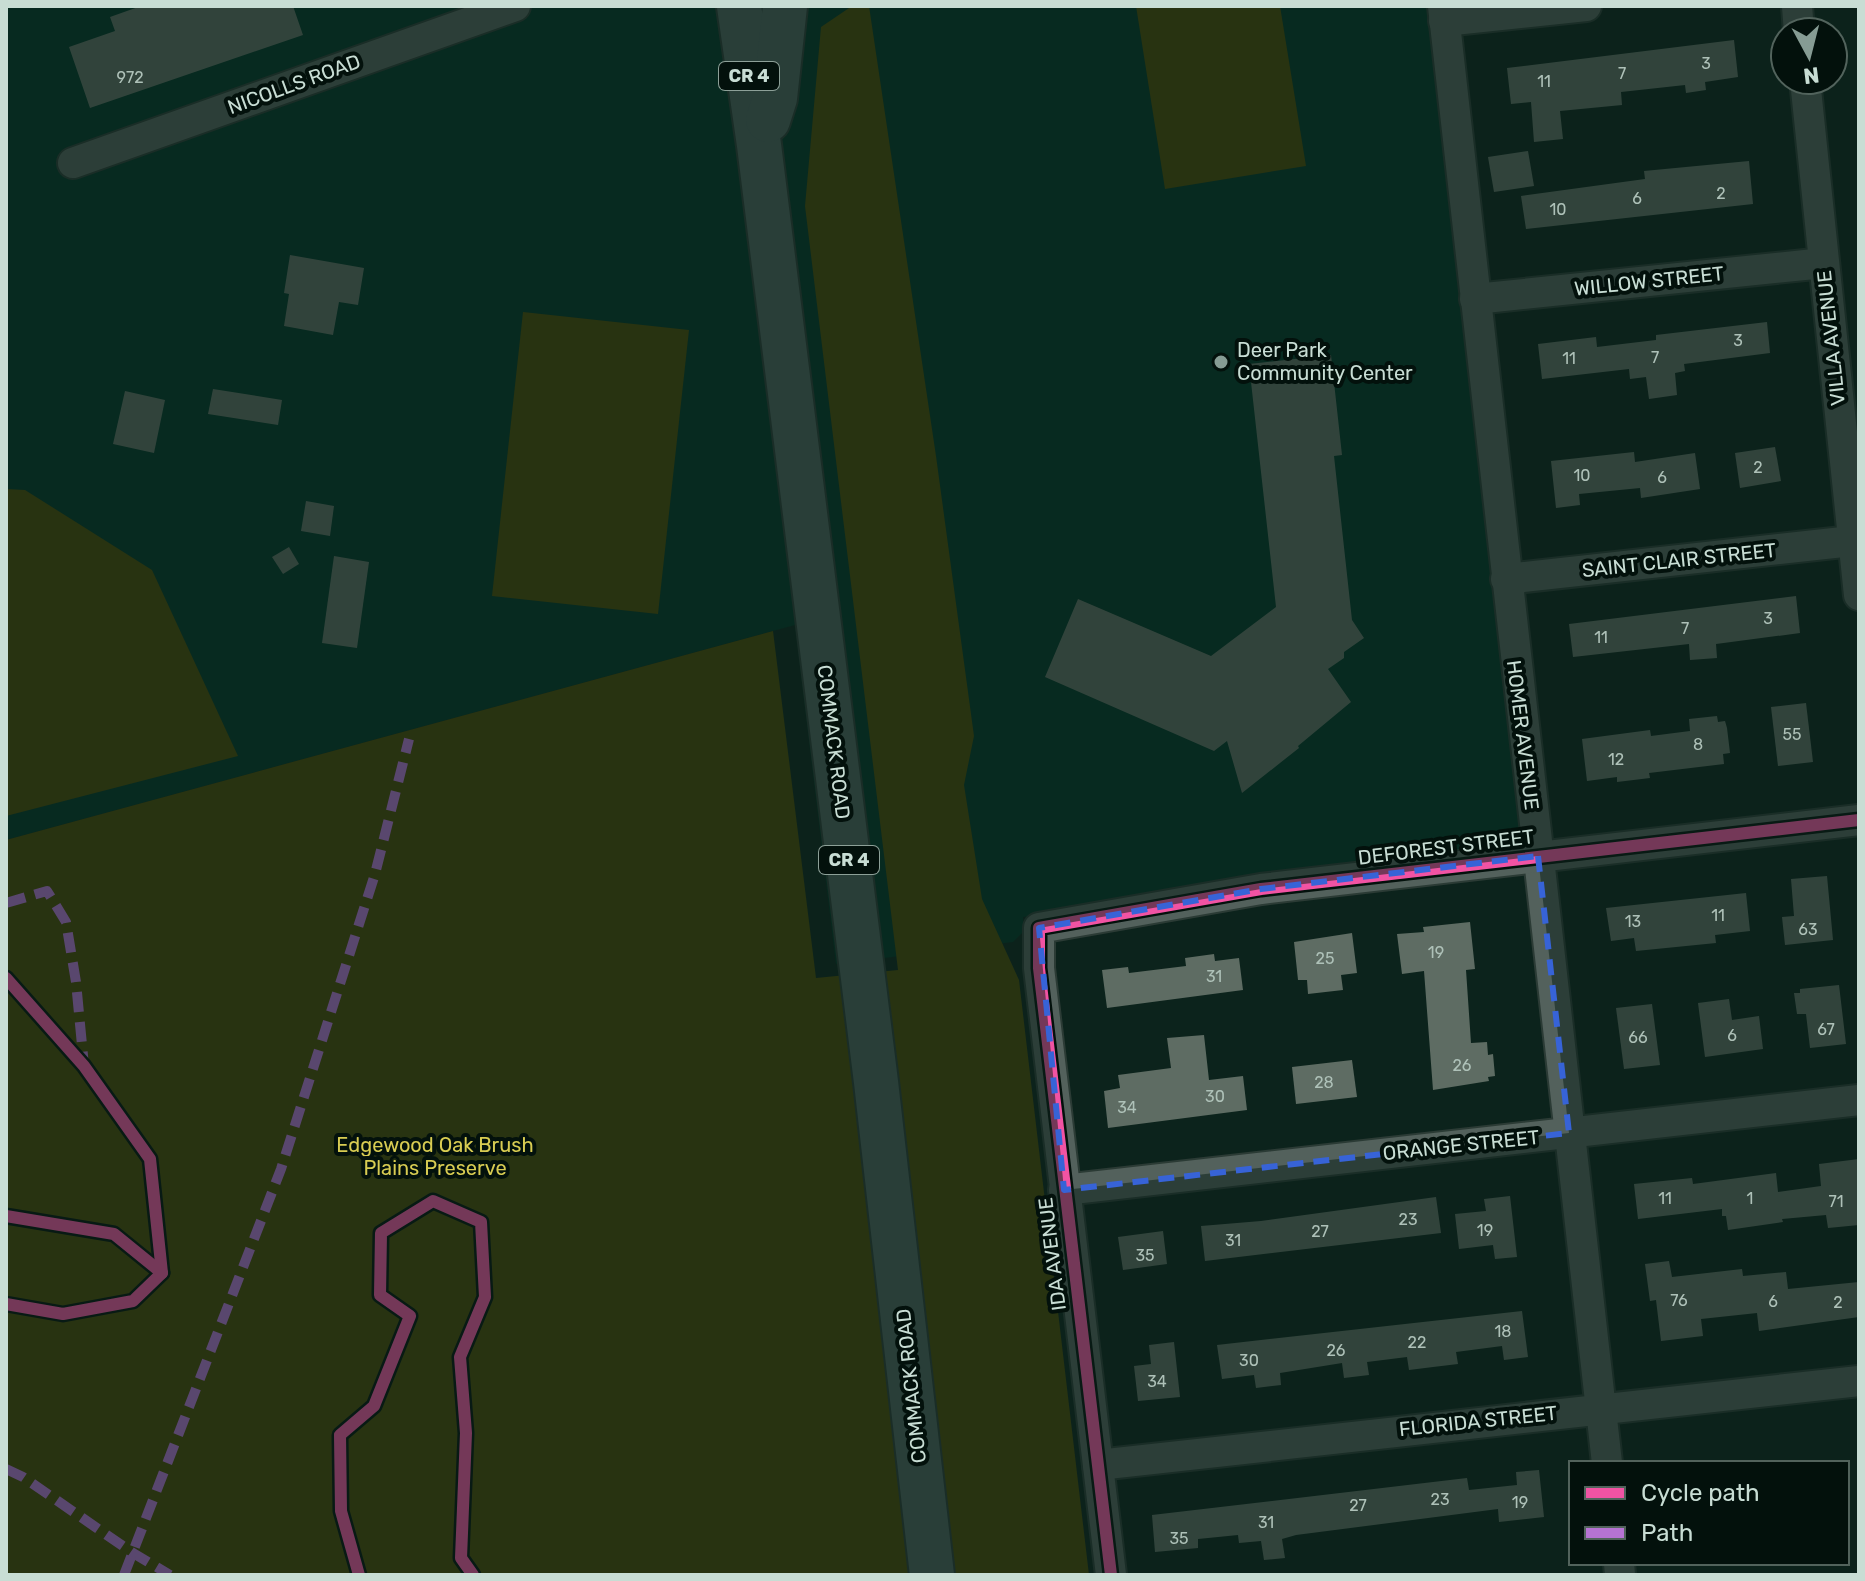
<svg xmlns="http://www.w3.org/2000/svg" width="1865" height="1581" font-family="Rubik,sans-serif">
  <style>
    .built { fill: #023326 }
    .green { fill: #4a4706 }
    .building { fill: #5e6c63 }
    .lines { fill: none; stroke-linecap: round; stroke-linejoin: round }
    .minor-casing { stroke: #2b3b35; stroke-width: 34 }
    .primary-casing { stroke: #2b3b35; stroke-width: 48 }
    .minor { stroke: #53615c; stroke-width: 30 }
    .primary { stroke: #4c5f5c; stroke-width: 44 }
    .quiet { stroke: #b673d3; stroke-width: 10; stroke-dasharray: 20 10; stroke-linecap: butt }
    .cycleway-casing { stroke: #03110c; stroke-width: 17 }
    .cycleway { stroke: #f153a3; stroke-width: 12 }
    .marked { fill: none; stroke: #3763d7; stroke-width: 6; stroke-dasharray: 16 10; stroke-linejoin: round }
    .poi-dot { fill: #869c94; stroke: #03110c; stroke-width: 3 }
    .labels { text-anchor: middle; dominant-baseline: central; stroke-width: 8; stroke-linejoin: round; paint-order: stroke }
    .number-label { font-size: 16px; fill: #aec1b8 }
    .shield { fill: #03110c; stroke: #8da098; stroke-width: 2 }
    .shield-label { font-size: 18px; font-weight: bold; fill: #c8ddd4 }
    .street-label { font-size: 20px; fill: #c8ddd4; stroke: #03110c }
    .poi-label { font-size: 20px; fill: #c8ddd4; stroke: #03110c; text-anchor: start }
    .park-label { font-size: 20px; fill: #d8cc52; stroke: #03110c }
  </style>
  <rect width="100%" height="100%" fill="#0c231c"/>
  <polygon class="built" points="6,6 1443,6 1538,856 1023,917 1024,931 1013,942 836,964 795,625 6,840"/>
  <g class="green">
    <polygon points="852,6 869,6 936,456 974,736 964,785 982,899 1019,980 1089,1575 6,1575 6,840 773,631 816,978 898,970 805,206 821,27"/>
    <polygon points="1136,6 1280,6 1306,166 1165,189"/>
    <polygon points="523,312 689,330 658,614 492,596"/>
    <polygon points="6,489 25,490 152,570 238,756 6,816"/>
  </g>
  <g class="building">
    <polygon points="141,6 293,6 303,35 90,108 69,47 115,31 110,17"/>
    <polygon points="1734,40 1738,77 1705,82 1706,90 1686,93 1685,85 1621,92 1622,105 1560,111 1563,139 1534,142 1531,102 1511,104 1507,68"/>
    <polygon points="1528,151 1534,186 1494,192 1488,157"/>
    <polygon points="1749,161 1753,204 1526,229 1521,196 1645,179 1644,171"/>
    <polygon points="290,255 364,268 358,305 339,302 333,335 284,326 289,294 284,293"/>
    <polygon points="1767,322 1770,353 1684,364 1685,371 1675,373 1677,395 1649,399 1646,377 1630,379 1629,369 1542,379 1538,344 1596,337 1597,347 1656,340 1656,335"/>
    <polygon points="1331,355 1342,455 1334,456 1352,620 1364,638 1344,652 1344,658 1328,669 1351,702 1298,746 1299,748 1242,793 1227,741 1214,751 1045,677 1078,599 1211,656 1276,607 1249,364"/>
    <polygon points="213,389 282,400 278,425 208,414"/>
    <polygon points="125,391 165,400 154,453 113,444"/>
    <polygon points="1775,447 1781,481 1740,488 1735,453"/>
    <polygon points="1634,452 1635,462 1695,453 1700,489 1641,498 1640,488 1579,494 1580,505 1556,508 1551,461"/>
    <polygon points="306,501 334,506 330,536 301,531"/>
    <polygon points="289,547 299,564 283,574 272,557"/>
    <polygon points="334,556 369,562 357,648 322,643"/>
    <polygon points="1796,596 1800,633 1716,644 1717,658 1690,660 1689,644 1573,657 1569,624"/>
    <polygon points="1806,703 1813,762 1778,766 1771,707"/>
    <polygon points="1717,716 1718,722 1725,721 1727,728 1730,753 1723,754 1724,764 1649,773 1650,778 1617,782 1617,777 1587,781 1582,739 1650,730 1651,736 1690,731 1689,719"/>
    <polygon points="1827,876 1833,940 1785,945 1782,917 1794,916 1791,879"/>
    <polygon points="1746,893 1750,931 1715,935 1716,943 1636,951 1634,938 1611,941 1606,908"/>
    <polygon points="1470,922 1475,969 1466,970 1471,1043 1487,1042 1488,1055 1493,1054 1495,1076 1488,1077 1489,1081 1433,1090 1424,971 1402,974 1397,934 1424,932 1423,927"/>
    <polygon points="1352,933 1357,973 1341,975 1343,990 1308,994 1307,980 1298,980 1294,942"/>
    <polygon points="1214,954 1215,961 1239,958 1243,990 1107,1008 1102,970 1128,967 1129,973 1186,966 1185,958"/>
    <polygon points="1839,985 1846,1044 1810,1048 1806,1014 1797,1014 1794,993 1800,993 1800,989"/>
    <polygon points="1729,999 1732,1020 1759,1016 1763,1049 1705,1057 1698,1003"/>
    <polygon points="1652,1004 1660,1065 1624,1069 1616,1008"/>
    <polygon points="1204,1035 1209,1080 1243,1076 1247,1110 1108,1128 1104,1091 1120,1088 1118,1075 1171,1068 1167,1038"/>
    <polygon points="1352,1060 1357,1097 1296,1104 1292,1067"/>
    <polygon points="1859,1159 1859,1225 1828,1228 1826,1215 1782,1219 1783,1222 1728,1230 1726,1216 1722,1216 1722,1209 1638,1219 1634,1184 1692,1178 1693,1184 1776,1173 1778,1192 1821,1186 1819,1164"/>
    <polygon points="1510,1196 1517,1257 1495,1259 1493,1245 1459,1249 1455,1214 1486,1211 1484,1199"/>
    <polygon points="1436,1197 1441,1233 1205,1261 1201,1226 1261,1221"/>
    <polygon points="1163,1231 1167,1264 1123,1270 1118,1237"/>
    <polygon points="1669,1261 1672,1277 1742,1269 1743,1276 1786,1272 1788,1289 1859,1282 1859,1317 1759,1331 1757,1313 1701,1319 1703,1336 1661,1341 1656,1300 1650,1301 1645,1264"/>
    <polygon points="1522,1311 1528,1357 1504,1360 1502,1346 1456,1352 1458,1364 1433,1367 1409,1370 1407,1357 1367,1362 1369,1375 1344,1378 1342,1363 1280,1373 1281,1385 1256,1388 1254,1375 1222,1379 1217,1345"/>
    <polygon points="1174,1342 1180,1397 1138,1401 1134,1366 1151,1364 1149,1345"/>
    <polygon points="1539,1470 1544,1517 1499,1522 1498,1509 1296,1535 1282,1539 1285,1558 1264,1560 1261,1541 1239,1543 1238,1535 1198,1539 1198,1548 1155,1552 1152,1515 1467,1478 1469,1490 1517,1485 1516,1472"/>
  </g>
  <g class="lines">
    <g class="minor-casing">
      <g id="minor">
        <path d="M1443,6c54,486 105,972 164,1457"/>
        <polyline points="1797,6 1799,32"/>
        <polyline points="1444,21 1586,6"/>
        <polyline points="1805,80 1859,595"/>
        <polyline points="73,163 515,6"/>
        <polyline points="1475,299 1824,263"/>
        <polyline points="1506,579 1852,541"/>
        <polyline points="1064,1190 1859,1100"/>
        <polyline points="1098,1465 1859,1381"/>
        <polyline points="1619,1563 1620,1575"/>
        <polyline points="1111,1575 1039,968 1039,928 1261,889 1859,820"/>
      </g>
    </g>
    <g class="primary-casing">
      <g id="primary">
        <polyline points="739,6 759,145 876,1082 932,1575"/>
        <polyline points="768,120 775,98 785,6"/>
      </g>
    </g>
    <use href="#minor" class="minor"/>
    <use href="#primary" class="primary"/>
    <g class="quiet">
      <polyline points="6,903 47,891 66,922 76,982 84,1066"/>
      <polyline points="6,1469 23,1477 133,1553 170,1575"/>
      <polyline points="124,1575 281,1169 375,874 409,739"/>
    </g>
    <g class="cycleway-casing">
      <g id="cycleway">
        <polyline points="6,978 84,1066 150,1159 162,1273 133,1301 63,1314 6,1304"/>
        <polyline points="6,1216 114,1234 162,1273"/>
        <polyline points="359,1575 341,1511 340,1435 374,1406 410,1316 380,1295 381,1233 433,1201 481,1222 485,1297 460,1357 466,1433 461,1558 473,1575"/>
        <polyline points="1111,1575 1039,968 1039,928 1261,889 1859,820"/>
      </g>
    </g>
    <use href="#cycleway" class="cycleway"/>
  </g>
  <path d="M0 0H1865V1581H0ZM1538,856l31,277 -505,57 -25,-262 222,-39z" fill="#0c231c" fill-opacity=".55" fill-rule="evenodd"/>
  <path class="marked" d="M1538,856l31,277 -505,57 -25,-262 222,-39z"/>
  <circle class="poi-dot" cx="1221" cy="362" r="8"/>
  <g class="labels">
    <g class="number-label">
      <text x="1706" y="63">3</text>
      <text x="1622" y="73">7</text>
      <text x="130" y="77">972</text>
      <text x="1544" y="81">11</text>
      <text x="1721" y="193">2</text>
      <text x="1637" y="198">6</text>
      <text x="1558" y="209">10</text>
      <text x="1738" y="340">3</text>
      <text x="1655" y="357">7</text>
      <text x="1569" y="358">11</text>
      <text x="1758" y="467">2</text>
      <text x="1582" y="475">10</text>
      <text x="1662" y="477">6</text>
      <text x="1768" y="618">3</text>
      <text x="1685" y="628">7</text>
      <text x="1601" y="637">11</text>
      <text x="1792" y="734">55</text>
      <text x="1698" y="744">8</text>
      <text x="1616" y="759">12</text>
      <text x="1718" y="915">11</text>
      <text x="1633" y="921">13</text>
      <text x="1808" y="929">63</text>
      <text x="1436" y="952">19</text>
      <text x="1325" y="958">25</text>
      <text x="1214" y="976">31</text>
      <text x="1826" y="1029">67</text>
      <text x="1732" y="1035">6</text>
      <text x="1638" y="1037">66</text>
      <text x="1462" y="1065">26</text>
      <text x="1324" y="1082">28</text>
      <text x="1215" y="1096">30</text>
      <text x="1127" y="1107">34</text>
      <text x="1665" y="1198">11</text>
      <text x="1750" y="1198">1</text>
      <text x="1836" y="1201">71</text>
      <text x="1408" y="1219">23</text>
      <text x="1485" y="1230">19</text>
      <text x="1320" y="1231">27</text>
      <text x="1233" y="1240">31</text>
      <text x="1145" y="1255">35</text>
      <text x="1679" y="1300">76</text>
      <text x="1773" y="1301">6</text>
      <text x="1838" y="1302">2</text>
      <text x="1503" y="1331">18</text>
      <text x="1417" y="1342">22</text>
      <text x="1336" y="1350">26</text>
      <text x="1249" y="1360">30</text>
      <text x="1157" y="1381">34</text>
      <text x="1440" y="1499">23</text>
      <text x="1520" y="1502">19</text>
      <text x="1358" y="1505">27</text>
      <text x="1266" y="1522">31</text>
      <text x="1179" y="1538">35</text>
    </g>
    <g class="shield">
      <rect x="719" y="62" width="60" height="28" rx="6"/>
      <rect x="819" y="846" width="60" height="28" rx="6"/>
    </g>
    <g class="shield-label">
      <text x="749" y="76">CR 4</text>
      <text x="849" y="860">CR 4</text>
    </g>
    <g class="street-label">
      <text transform="translate(294 84) rotate(-20)">NICOLLS ROAD</text>
      <text transform="translate(1649 281) rotate(-6)">WILLOW STREET</text>
      <text transform="translate(1831 338) rotate(-96)">VILLA AVENUE</text>
      <text transform="translate(1679 560) rotate(-6)">SAINT CLAIR STREET</text>
      <text transform="translate(1523 735) rotate(83)">HOMER AVENUE</text>
      <text transform="translate(834 742) rotate(83)">COMMACK ROAD</text>
      <text transform="translate(1446 847) rotate(-7)">DEFOREST STREET</text>
      <text transform="translate(1461 1145) rotate(-6)">ORANGE STREET</text>
      <text transform="translate(1052 1254) rotate(-97)">IDA AVENUE</text>
      <text transform="translate(911 1386) rotate(-96)">COMMACK ROAD</text>
      <text transform="translate(1478 1421) rotate(-6)">FLORIDA STREET</text>
    </g>
    <g class="poi-label">
      <text x="1237" y="350">Deer Park<tspan x="1237" dy="23">Community Center</tspan></text>
    </g>
    <g class="park-label">
      <text x="435" y="1145">Edgewood Oak Brush<tspan x="435" dy="23">Plains Preserve</tspan></text>
    </g>
  </g>
  <rect width="1865" height="1581" fill="none" stroke="#c8ddd4" stroke-width="16"/>
  <rect x="1569" y="1461" width="280" height="104" fill="#03110c" stroke="#52635c" stroke-width="2"/>
  <rect x="1585" y="1487" width="40" height="12" fill="#f153a3" stroke="#52635c" stroke-width="2"/>
  <text x="1641" y="1501" font-size="24" fill="#c8ddd4">Cycle path</text>
  <rect x="1585" y="1527" width="40" height="12" fill="#b673d3" stroke="#52635c" stroke-width="2"/>
  <text x="1641" y="1541" font-size="24" fill="#c8ddd4">Path</text>
  <g transform="translate(1809 56) rotate(173)"><circle r="38" fill="#03110c" stroke="#52635c" stroke-width="2"/>
  <path d="M0-6L14 30L0 20L-14 30Z" fill="#869c94"/>
  <text y="-12" font-size="22" font-weight="bold" text-anchor="middle" fill="#c8ddd4">N</text>
  </g>
</svg>
